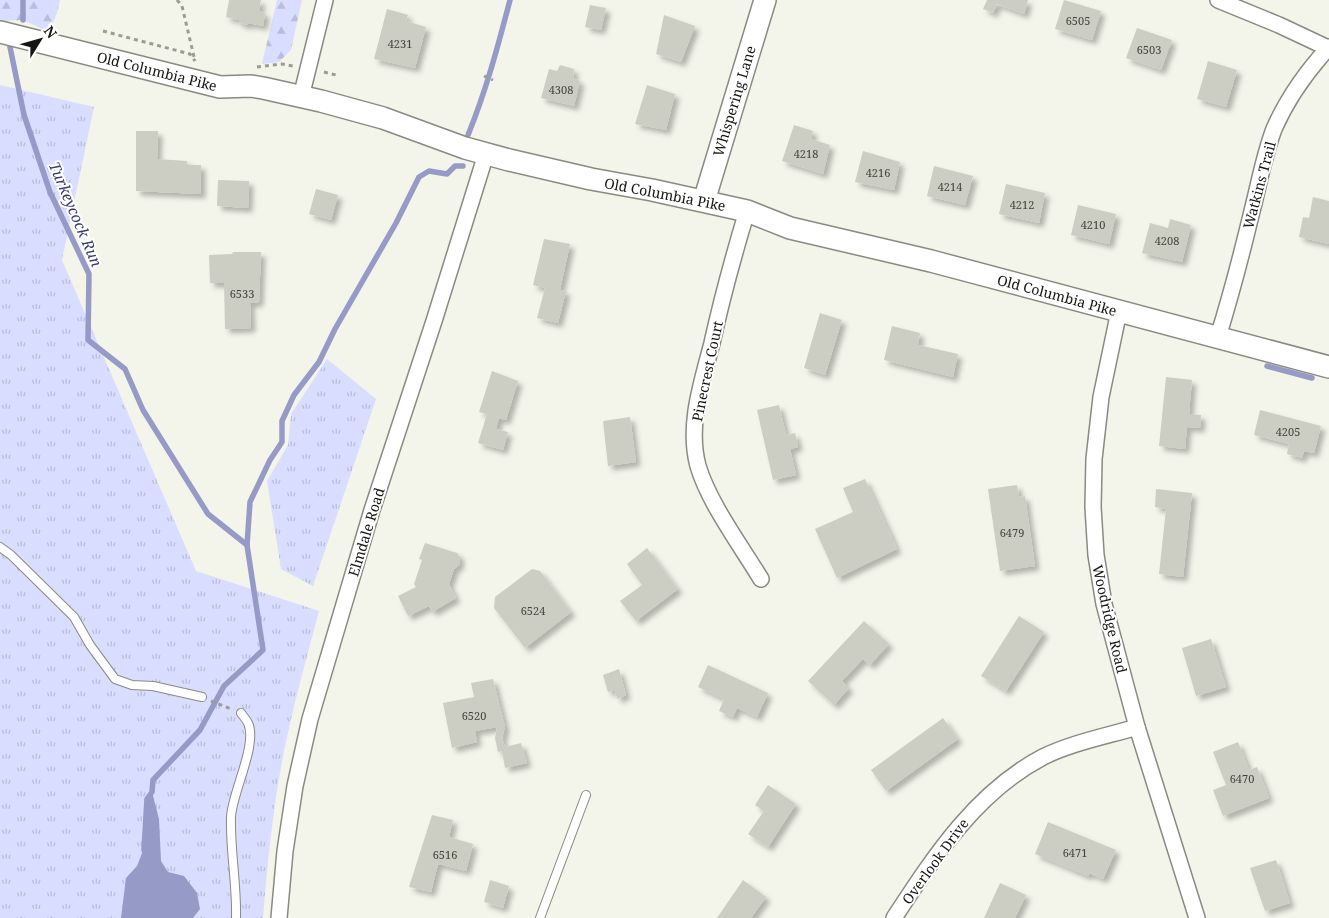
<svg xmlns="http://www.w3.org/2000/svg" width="1329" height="918" font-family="'Noto Serif',serif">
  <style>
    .grass { fill: url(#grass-tufts) }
    .forest { fill: url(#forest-firs) }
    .water { fill: #969ac6 }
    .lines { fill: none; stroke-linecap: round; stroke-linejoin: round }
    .stream { stroke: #969ac6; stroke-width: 5.5 }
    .building { fill: #cccdc3; filter: url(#shadow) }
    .lane-casing { stroke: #898a81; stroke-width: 10 }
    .street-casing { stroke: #898a81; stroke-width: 18 }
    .secondary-casing { stroke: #898a81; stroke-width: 24 }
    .path { stroke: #9b9c94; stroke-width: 3; stroke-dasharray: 4 4; stroke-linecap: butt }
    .lane { stroke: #fff; stroke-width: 8 }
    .street { stroke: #fff; stroke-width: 15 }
    .secondary { stroke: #fff; stroke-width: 21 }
    .labels { text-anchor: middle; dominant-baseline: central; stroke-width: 4; stroke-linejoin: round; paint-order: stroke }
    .number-label { font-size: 11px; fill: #43433e }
    .street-label { font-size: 14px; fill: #151511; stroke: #fff }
    .water-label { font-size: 15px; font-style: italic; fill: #393a72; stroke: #fff }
  </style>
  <defs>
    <pattern id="grass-tufts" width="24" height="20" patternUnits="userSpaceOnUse" patternTransform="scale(1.25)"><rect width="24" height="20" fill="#d9ddff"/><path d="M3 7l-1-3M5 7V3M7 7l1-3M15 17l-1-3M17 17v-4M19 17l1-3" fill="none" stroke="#b9bdda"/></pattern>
    <pattern id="forest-firs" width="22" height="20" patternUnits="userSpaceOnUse" patternTransform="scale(1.25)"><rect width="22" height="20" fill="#d9ddff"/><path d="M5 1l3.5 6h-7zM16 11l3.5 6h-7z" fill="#b9bdda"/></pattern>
    <filter id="shadow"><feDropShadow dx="4.5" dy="4.5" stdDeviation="2.5" flood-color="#0004"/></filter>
  </defs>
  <rect width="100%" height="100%" fill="#f3f4ea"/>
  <g class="grass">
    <path d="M0,85l94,22 -32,153 134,311 123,40c-11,42 -23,84 -32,126 -13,59 -19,120 -24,181h-263z"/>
    <polygon points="327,359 376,399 313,586 281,569 267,481 288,445 291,414"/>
  </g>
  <g class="forest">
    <polygon points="0,0 60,0 57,13 49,32 23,20 0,21"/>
    <polygon points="277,0 302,0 291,50 279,62 262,64"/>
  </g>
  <polygon class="water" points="152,792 159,819 161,861 168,872 184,876 197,893 200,909 193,918 121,918 126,878 137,866 144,848 147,799"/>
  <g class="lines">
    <g class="stream">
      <polyline points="23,20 23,0"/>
      <polyline points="10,47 24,115 50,192 89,274 88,340 125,369 143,410 208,514 247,545"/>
      <path d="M468,135c18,-44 30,-89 42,-135"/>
      <polyline points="1267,366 1312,378"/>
      <polyline points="144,850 147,799 152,792 153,780 200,730 224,686 263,650 247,545 250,502 270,460 282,442 282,421 294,395 319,362 335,329 396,223 419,177 429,171 447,174 455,166 463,166"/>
    </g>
  </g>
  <g class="building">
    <polygon points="229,0 261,0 259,11 265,13 263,26 248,23 248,25 239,23 239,20 226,17"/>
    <polygon points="987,0 1028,0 1024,14 997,4 993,13 983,9"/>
    <polygon points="1064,0 1101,11 1092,40 1055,29"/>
    <polygon points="590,5 606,8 601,30 585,27"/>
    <polygon points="387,9 408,15 406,21 426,27 415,68 374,59"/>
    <polygon points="664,15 695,26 681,62 656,54"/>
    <polygon points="1137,28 1172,40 1161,70 1126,58"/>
    <polygon points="1208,61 1237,70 1226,107 1197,99"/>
    <polygon points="560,65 574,69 573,78 580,81 574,106 541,98 549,69 557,71"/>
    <polygon points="647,85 675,94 666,130 635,124"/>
    <polygon points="794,125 813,131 811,139 830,145 823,174 782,161"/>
    <polygon points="136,131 158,131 157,159 187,161 187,165 201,165 201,194 136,191"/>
    <polygon points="863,151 900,162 894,190 855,182"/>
    <polygon points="934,166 973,176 965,205 927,196"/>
    <polygon points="218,180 249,181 248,208 217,206"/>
    <polygon points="1006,184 1045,193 1039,223 999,214"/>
    <polygon points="316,189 338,195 331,220 309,214"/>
    <polygon points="1313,197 1329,201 1329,244 1299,237 1303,217 1309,218"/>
    <polygon points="1078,205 1116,214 1109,244 1071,235"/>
    <polygon points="1170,219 1191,225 1182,262 1142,253 1150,223 1168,228"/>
    <polygon points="544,239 570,244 560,290 566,291 558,323 537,318 545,288 533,285"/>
    <polygon points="233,252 261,252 259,302 250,303 251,328 225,329 224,283 210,283 209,255 232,254"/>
    <polygon points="820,313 842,320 825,375 804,368"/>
    <polygon points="892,326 920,333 918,345 958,354 953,377 884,360"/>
    <polygon points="492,371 518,381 506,420 499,418 496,429 508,432 503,450 478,443 487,414 479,412"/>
    <polygon points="1166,377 1192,380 1189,414 1201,415 1200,428 1187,427 1185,449 1159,446"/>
    <polygon points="779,405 786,435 795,433 798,447 790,449 796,475 773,480 757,410"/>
    <polygon points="1260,410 1321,426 1314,453 1304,451 1302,458 1287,454 1289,444 1254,435"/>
    <polygon points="630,417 636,462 608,466 603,421"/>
    <polygon points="865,479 897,549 837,578 815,529 853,512 843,488"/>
    <polygon points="1017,485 1019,497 1025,496 1035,566 1000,571 988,489"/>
    <polygon points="1156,489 1192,493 1183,577 1159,574 1166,509 1155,507"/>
    <polygon points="425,543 457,553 460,557 459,565 454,569 449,584 456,598 432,612 429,606 408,616 398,596 416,587 414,584 422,560 419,559"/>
    <polygon points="647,548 678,589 636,621 620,601 642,585 627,564"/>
    <polygon points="532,569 540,571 571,612 525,648 494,608 495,597"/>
    <polygon points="1019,616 1044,632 1006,691 981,676"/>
    <polygon points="864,621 889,644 870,665 863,659 842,681 849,688 834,705 808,681"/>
    <polygon points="1211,639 1226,687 1196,696 1182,648"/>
    <polygon points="708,665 768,693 757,717 737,708 733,717 719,711 724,699 698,687"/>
    <polygon points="619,669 626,695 617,699 615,690 608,692 603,675"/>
    <polygon points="493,679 505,727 502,738 505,747 521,743 527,763 505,768 502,751 498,752 495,738 497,727 475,731 477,742 452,748 443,703 474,697 471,683"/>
    <polygon points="943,718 958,739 886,791 871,770"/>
    <polygon points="1238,742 1249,770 1257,767 1269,798 1223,816 1213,790 1226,785 1213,752"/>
    <polygon points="768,785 796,804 768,847 748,834 764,811 755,805"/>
    <polygon points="432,815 453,820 449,837 473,844 466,871 438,864 431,892 409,887"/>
    <polygon points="1048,822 1116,850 1103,879 1089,873 1088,876 1035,854"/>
    <polygon points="1276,860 1290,903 1265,911 1250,868"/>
    <polygon points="490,880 509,886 503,908 484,902"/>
    <polygon points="743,880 766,897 751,918 717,918"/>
    <polygon points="1000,883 1026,895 1015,918 984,918"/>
  </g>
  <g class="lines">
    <g class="lane-casing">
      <g id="lane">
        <polyline points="0,547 11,555 74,617 90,645 115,679 132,685 153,686 202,697"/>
        <path d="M236,918c1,-34 -6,-67 -5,-101 1,-24 27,-73 17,-94 -2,-4 -5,-7 -7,-10"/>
        <polyline points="540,918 586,795"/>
      </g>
    </g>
    <g class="street-casing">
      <g id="street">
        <polyline points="1218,0 1279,25 1328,48"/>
        <polyline points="301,97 325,0"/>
        <path d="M747,211c-13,43 -25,87 -35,132 -10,39 -25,82 -14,123 11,37 43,80 63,113"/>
        <polyline points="1119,311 1101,397 1094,459 1093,507 1096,555 1104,604 1137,727 1197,918"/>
        <path d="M1218,337c13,-42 24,-84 34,-126 7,-27 12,-56 22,-82 13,-30 33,-58 55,-82"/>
        <polyline points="279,918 285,851 295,786 310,719 372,510 434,321 486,154"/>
        <path d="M894,918c40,-61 82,-126 149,-161 28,-14 64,-21 94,-30"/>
      </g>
    </g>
    <g class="secondary-casing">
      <g id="secondary">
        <polyline points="0,32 220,87 251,86 263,88 321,101 383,118 465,148 509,160 591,179 652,190 747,211 790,228 931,261 1329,367"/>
        <polyline points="704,201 765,0"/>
      </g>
    </g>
    <g class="path">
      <polyline points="177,0 182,6 195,61"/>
      <polyline points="103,31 190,54 195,61"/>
      <polyline points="257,67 282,64 293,66"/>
      <polyline points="324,72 336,75"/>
      <polyline points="484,76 493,80"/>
      <polyline points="211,701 231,709"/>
    </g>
    <use href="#lane" class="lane"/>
    <use href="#street" class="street"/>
    <use href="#secondary" class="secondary"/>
  </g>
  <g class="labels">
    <g class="number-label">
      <text x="1078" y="20">6505</text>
      <text x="400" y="43">4231</text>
      <text x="1149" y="49">6503</text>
      <text x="561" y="89">4308</text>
      <text x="806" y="153">4218</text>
      <text x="878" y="172">4216</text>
      <text x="950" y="186">4214</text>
      <text x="1022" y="204">4212</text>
      <text x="1093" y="224">4210</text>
      <text x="1167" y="240">4208</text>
      <text x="242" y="293">6533</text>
      <text x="1288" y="431">4205</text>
      <text x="1012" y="532">6479</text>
      <text x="533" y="610">6524</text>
      <text x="474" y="715">6520</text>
      <text x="1242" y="778">6470</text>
      <text x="1075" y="852">6471</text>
      <text x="445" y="854">6516</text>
    </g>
    <g class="street-label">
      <text transform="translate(157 71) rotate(14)">Old Columbia Pike</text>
      <text transform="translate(734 101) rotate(-73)">Whispering Lane</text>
      <text transform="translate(1259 185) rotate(-75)">Watkins Trail</text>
      <text transform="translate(665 194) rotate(11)">Old Columbia Pike</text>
      <text transform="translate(1057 295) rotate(15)">Old Columbia Pike</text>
      <text transform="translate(707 371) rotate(-78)">Pinecrest Court</text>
      <text transform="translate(366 532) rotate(-73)">Elmdale Road</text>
      <text transform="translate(1110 619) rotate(77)">Woodridge Road</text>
      <text transform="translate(935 861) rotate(-54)">Overlook Drive</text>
    </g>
    <g class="water-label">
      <text transform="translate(76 214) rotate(67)">Turkeycock Run</text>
    </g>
  </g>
  <g transform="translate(40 40) rotate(53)" stroke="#ffffff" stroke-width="4" paint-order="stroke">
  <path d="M0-4L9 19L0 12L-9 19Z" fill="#151511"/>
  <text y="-8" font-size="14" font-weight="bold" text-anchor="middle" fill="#151511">N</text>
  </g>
</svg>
